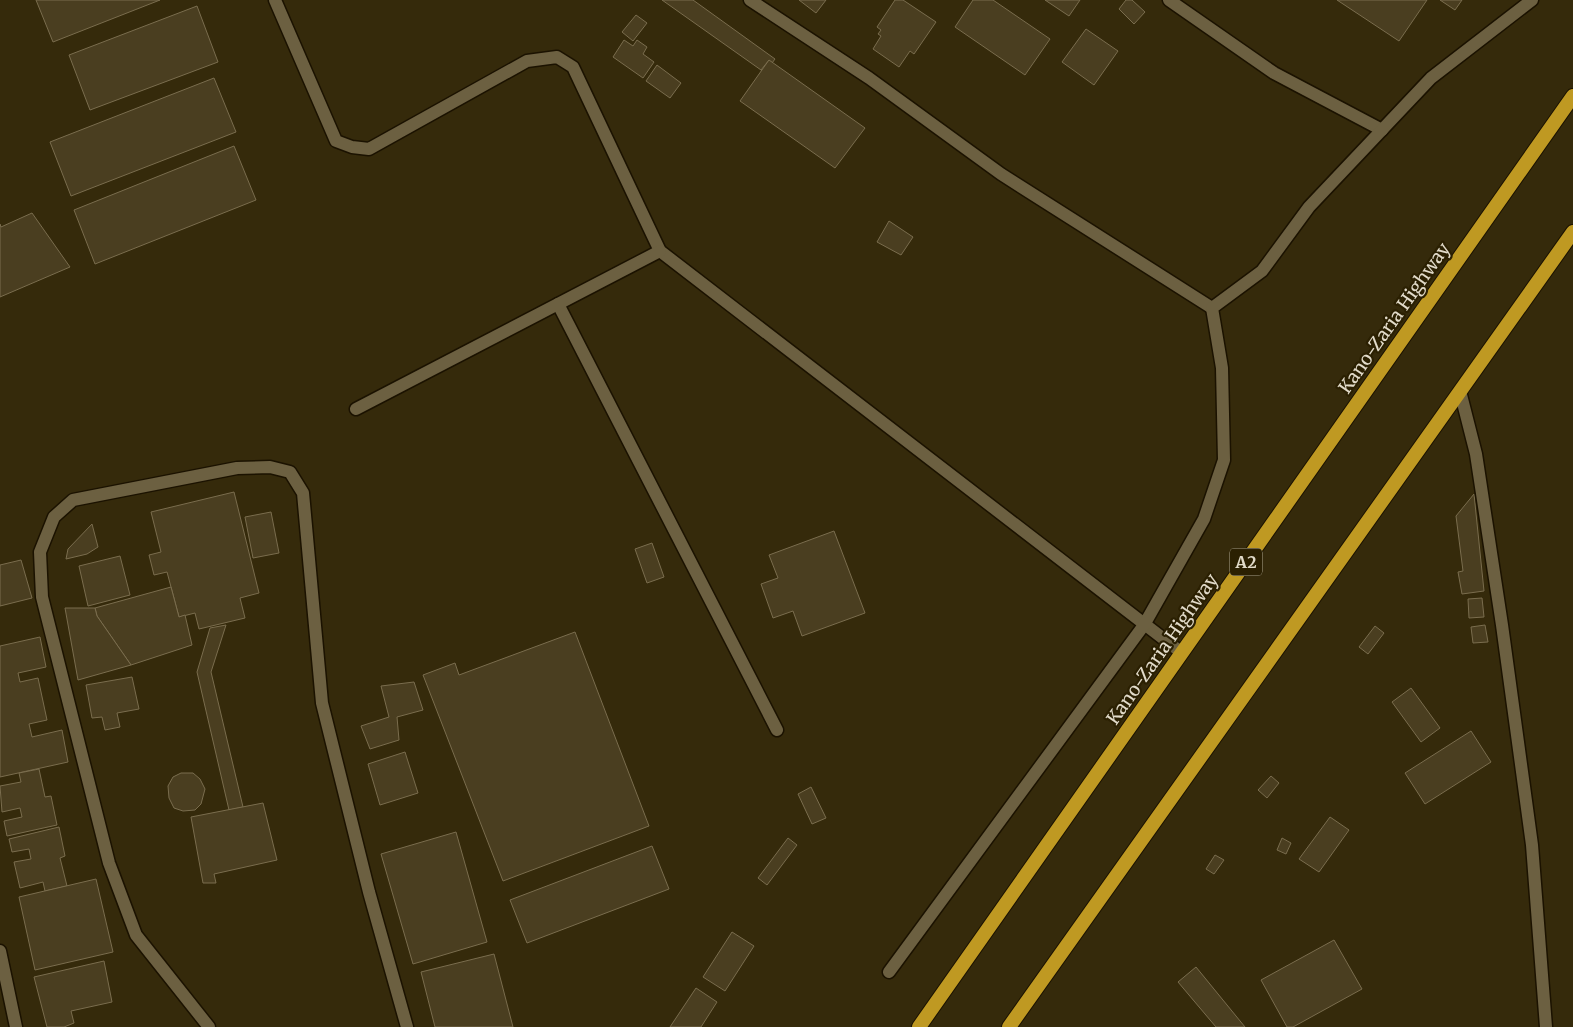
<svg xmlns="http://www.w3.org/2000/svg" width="1573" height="1027" font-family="Merriweather,serif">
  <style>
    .building { fill: #4a3e20; stroke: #7a6d4e }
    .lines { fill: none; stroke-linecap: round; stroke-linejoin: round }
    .service-casing { stroke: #1b1200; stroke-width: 15 }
    .minor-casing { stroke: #1b1200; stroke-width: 15 }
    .trunk-casing { stroke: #1b1200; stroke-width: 16 }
    .service { stroke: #6c6041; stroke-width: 12 }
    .minor { stroke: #6c6041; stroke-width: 12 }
    .trunk { stroke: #bf9922; stroke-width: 14 }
    .labels { text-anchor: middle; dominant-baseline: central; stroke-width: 4.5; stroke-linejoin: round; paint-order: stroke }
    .shield { fill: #2b2002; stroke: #aba38e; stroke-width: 1 }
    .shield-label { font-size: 16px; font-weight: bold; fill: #e2dbca }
    .street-label { font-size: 18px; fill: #e2dbca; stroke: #2b2002 }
  </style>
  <rect width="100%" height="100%" fill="#352a0b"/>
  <g class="building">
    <polygon points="36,0 160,0 53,42"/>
    <polygon points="662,0 693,0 775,59 772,63 769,60 761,70"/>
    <polygon points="799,0 826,0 816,13"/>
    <polygon points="895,0 903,0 936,22 914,54 910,51 899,67 873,49 881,36 878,34 881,30 877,27"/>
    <polygon points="973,0 993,0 1050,39 1025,75 955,27"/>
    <polygon points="1045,0 1080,0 1069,16"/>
    <polygon points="1126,0 1132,0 1145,12 1134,24 1119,9"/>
    <polygon points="1337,0 1427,0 1399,41"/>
    <polygon points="1440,0 1462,0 1455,10"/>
    <polygon points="197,6 218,62 90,110 69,55"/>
    <polygon points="636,15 647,23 633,41 622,32"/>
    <polygon points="1086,29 1118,51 1094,85 1062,62"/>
    <polygon points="624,40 633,46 637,40 647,47 643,54 654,62 643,78 613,57"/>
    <polygon points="769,60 865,128 835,168 740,101"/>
    <polygon points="657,65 681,83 670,98 646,81"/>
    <polygon points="214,78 236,132 71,196 50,142"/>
    <polygon points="234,146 256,200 95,264 74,210"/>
    <polygon points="32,213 70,267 0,297 0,224 1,227"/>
    <polygon points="889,221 913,237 901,255 877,242"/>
    <polygon points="234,492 259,593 240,598 245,618 199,629 195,613 179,617 167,572 154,575 149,555 161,552 151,512"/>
    <polygon points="1474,494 1484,591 1462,594 1458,572 1463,571 1456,516"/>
    <polygon points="271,512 279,553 253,558 245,517"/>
    <polygon points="92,524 98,547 87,554 66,559 68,549"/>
    <polygon points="834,531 865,613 802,636 793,611 773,618 761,584 778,578 769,555"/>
    <polygon points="652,543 664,577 647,583 635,549"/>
    <polygon points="120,556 130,595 88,606 79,566"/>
    <polygon points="21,560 32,598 0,606 0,565"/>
    <polygon points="171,587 179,617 185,615 192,645 131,665 97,616 95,608"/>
    <polygon points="1482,598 1484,617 1469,618 1468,599"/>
    <polygon points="65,608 95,608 97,616 131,665 78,680"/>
    <polygon points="226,625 211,672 243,807 229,810 197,672 210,628"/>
    <polygon points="1485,625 1488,642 1473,643 1471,627"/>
    <polygon points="1375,626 1384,633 1368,654 1359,647"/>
    <polygon points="575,632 649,826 503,881 423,675 455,663 459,675"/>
    <polygon points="40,637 46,667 18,673 20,682 38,678 47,720 29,724 32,737 62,730 68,762 0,777 0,646"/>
    <polygon points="132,677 139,709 117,713 120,727 105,730 102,717 92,718 86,685"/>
    <polygon points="414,682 423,710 397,717 399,740 370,749 361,726 389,717 381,686"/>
    <polygon points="1411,688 1440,728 1421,742 1392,702"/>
    <polygon points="1471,731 1491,762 1425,804 1405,773"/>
    <polygon points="405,752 418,793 380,805 368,764"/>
    <polygon points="39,769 45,797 51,796 57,825 7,836 4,821 22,817 20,808 2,812 0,786 21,782 19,773"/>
    <polygon points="181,773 193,773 200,779 205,789 201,804 195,810 183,811 174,808 169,798 168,786 173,777"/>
    <polygon points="1271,776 1279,783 1267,798 1258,790"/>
    <polygon points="811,787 826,818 812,824 798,794"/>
    <polygon points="263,803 277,860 214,874 216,883 203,883 191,817"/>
    <polygon points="1330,817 1349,830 1319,872 1299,859"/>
    <polygon points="59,827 65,856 60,858 67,886 45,891 43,882 20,888 14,862 31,859 29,849 12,852 9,839"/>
    <polygon points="456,832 487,942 413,964 381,854"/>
    <polygon points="788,838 797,845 767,885 758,878"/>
    <polygon points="1282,838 1291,843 1286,854 1277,850"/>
    <polygon points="652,846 669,889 527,943 510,900"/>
    <polygon points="1215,855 1224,860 1214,874 1206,869"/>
    <polygon points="96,879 113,952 35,970 19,897"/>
    <polygon points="732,932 754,946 725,991 703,977"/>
    <polygon points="1334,940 1362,989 1293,1027 1287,1027 1261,980"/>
    <polygon points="494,954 513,1027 435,1027 421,972"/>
    <polygon points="104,961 112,1002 71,1011 74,1023 64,1027 47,1027 34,977"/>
    <polygon points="1196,967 1245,1027 1216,1027 1178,982"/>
    <polygon points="696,988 717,1002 701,1027 670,1027"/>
  </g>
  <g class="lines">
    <g class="service-casing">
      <g id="service">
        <polyline points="275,0 336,141 352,147 369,149 527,61 557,57 573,67 660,251 1182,653"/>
        <polyline points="558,304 777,730"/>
        <polyline points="356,409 660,251"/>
        <polyline points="209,1027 136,935 109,863 42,597 40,552 54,517 73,500 237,468 270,467 290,472 303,493 322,703 369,892 407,1027"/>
      </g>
    </g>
    <g class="minor-casing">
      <g id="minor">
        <polyline points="750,0 869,78 1001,174 1212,308"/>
        <polyline points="1169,0 1274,73 1382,130"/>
        <polyline points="1460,391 1476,454 1502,625 1532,845 1546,1027"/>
        <polyline points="0,951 16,1027"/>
        <polyline points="889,972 1144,625 1204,519 1224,460 1222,368 1212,308 1262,271 1309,207 1431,78 1532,0"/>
      </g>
    </g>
    <g class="trunk-casing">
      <g id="trunk">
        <polyline points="919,1027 1573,96"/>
        <polyline points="1009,1027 1573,232"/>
      </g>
    </g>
    <use href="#service" class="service"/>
    <use href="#minor" class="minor"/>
    <use href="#trunk" class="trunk"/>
  </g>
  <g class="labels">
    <rect class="shield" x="1230" y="548.5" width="32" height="27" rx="4"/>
    <g class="shield-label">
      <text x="1246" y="562">A2</text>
    </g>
    <g class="street-label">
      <text transform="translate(1394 318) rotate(-55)">Kano-Zaria Highway</text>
      <text transform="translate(1162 649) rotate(-55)">Kano-Zaria Highway</text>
    </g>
  </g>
</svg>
